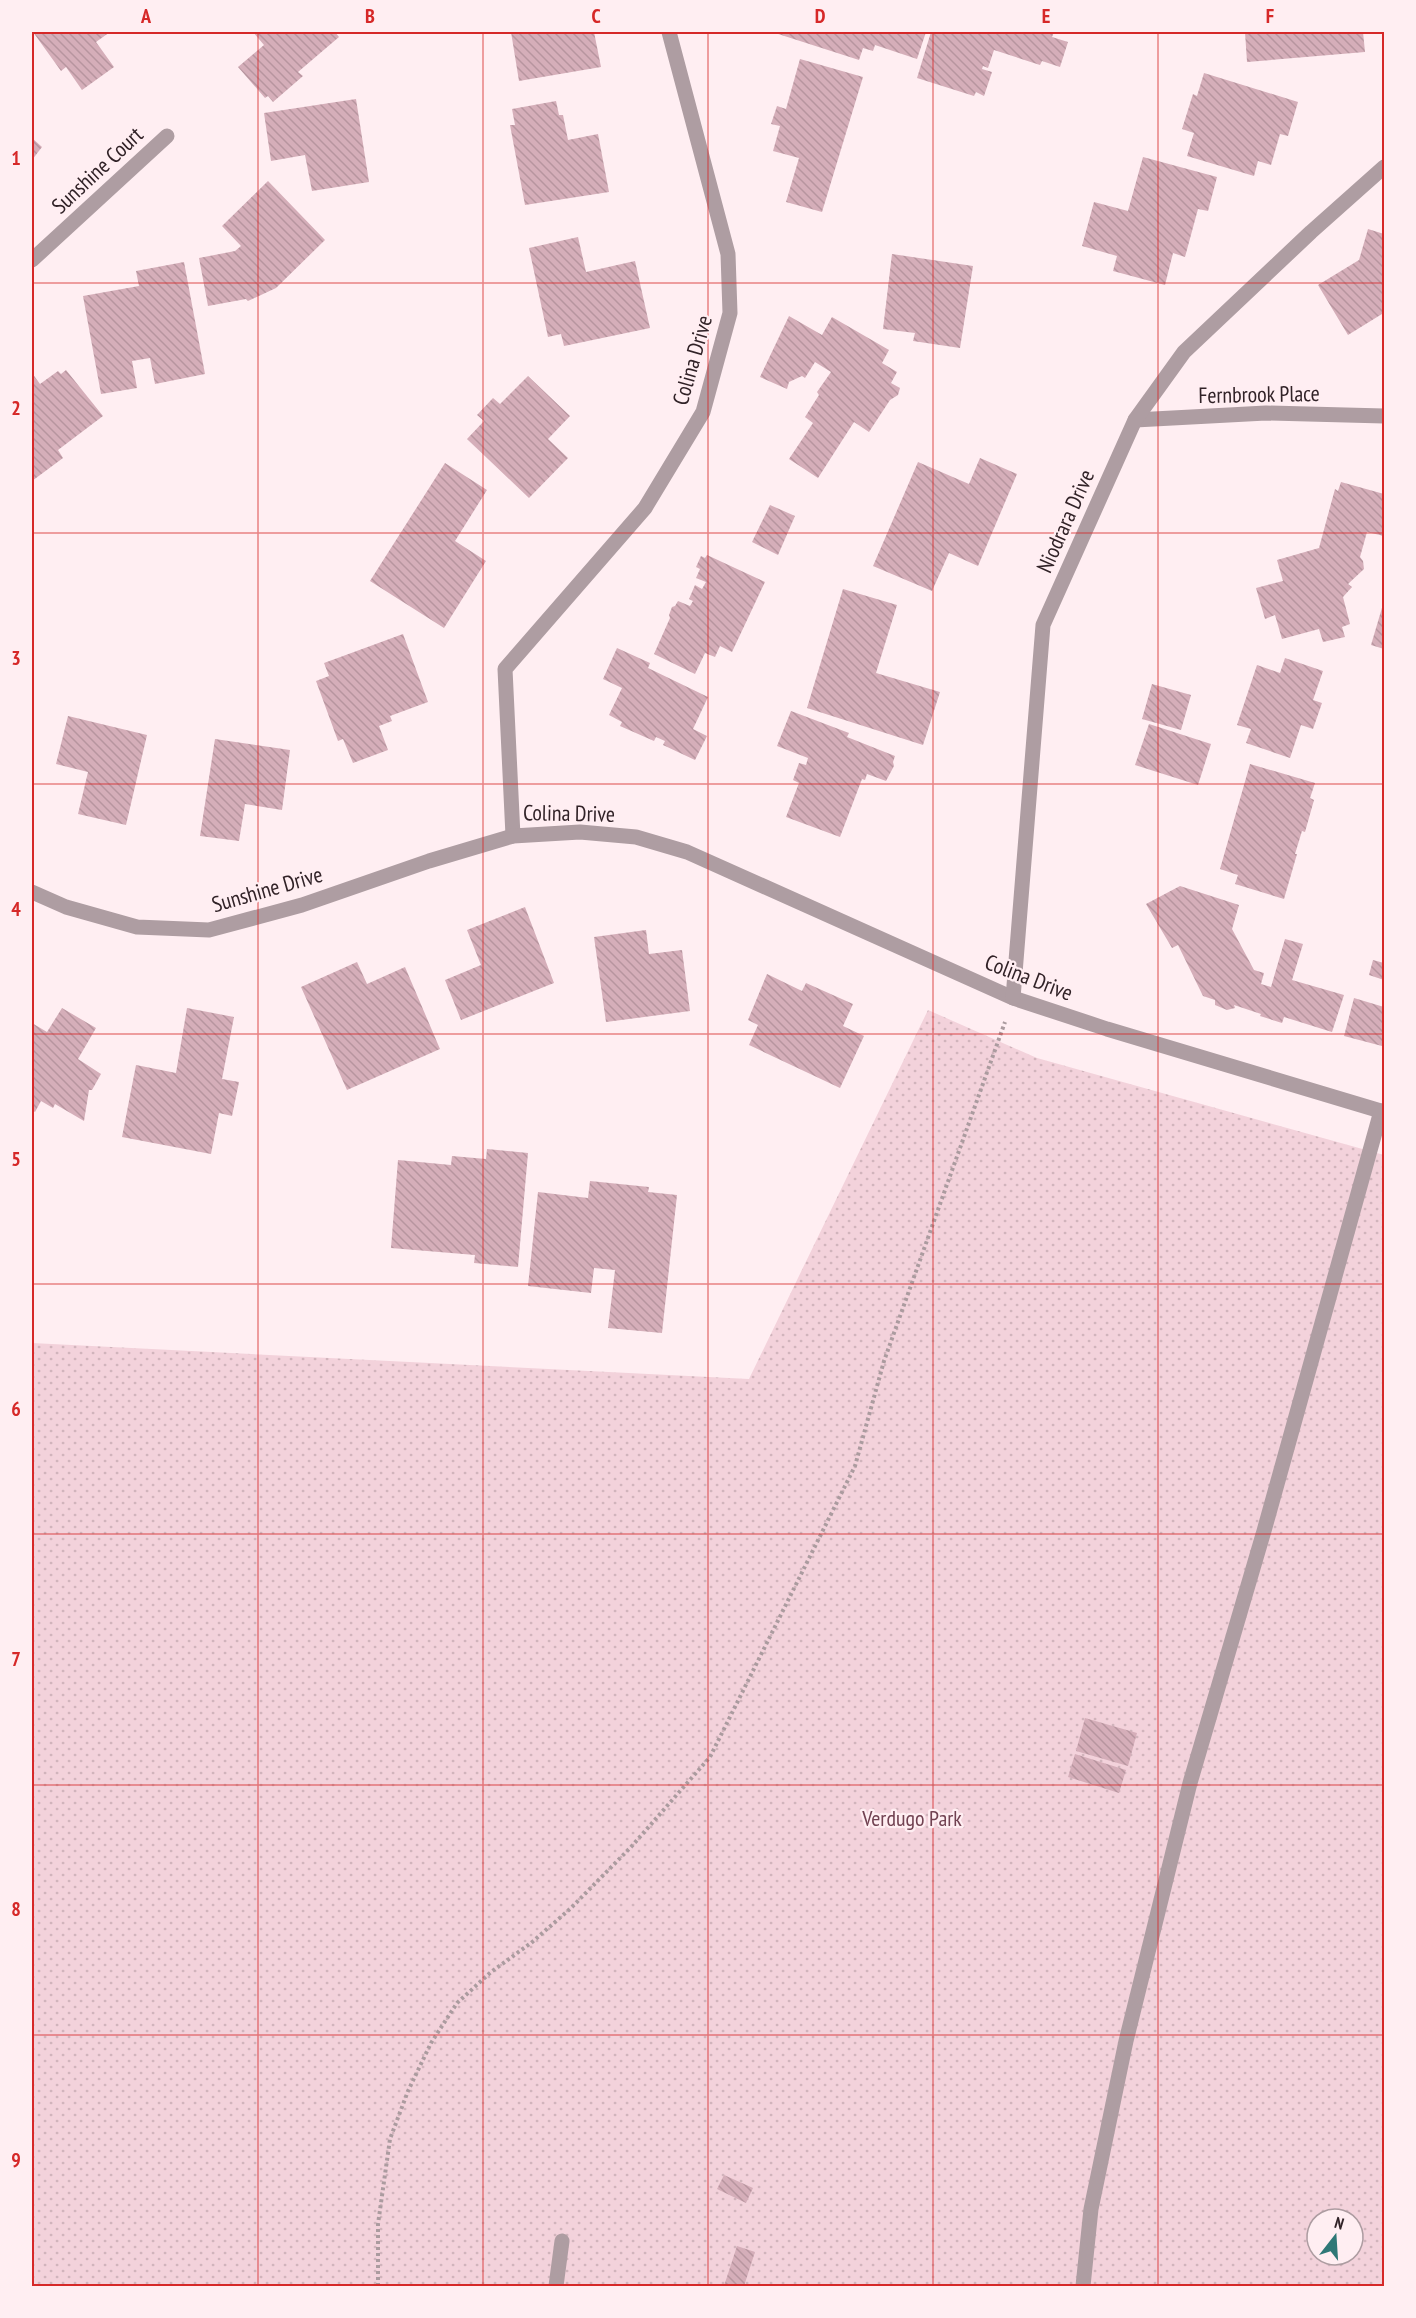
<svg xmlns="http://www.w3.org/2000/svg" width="1416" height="2318" font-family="'PT Sans Narrow',sans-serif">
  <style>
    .park { fill: url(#park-dots); fill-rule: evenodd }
    .building { fill: url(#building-back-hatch) }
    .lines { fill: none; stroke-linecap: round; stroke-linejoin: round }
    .path { stroke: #ab9b9f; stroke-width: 4; stroke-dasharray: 3 3; stroke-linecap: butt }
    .service { stroke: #ae9da2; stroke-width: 15 }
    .minor { stroke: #ae9da2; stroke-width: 15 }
    .grid { fill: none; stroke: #d62828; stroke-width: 1.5; stroke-opacity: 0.55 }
    .labels { text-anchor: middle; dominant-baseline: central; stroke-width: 4.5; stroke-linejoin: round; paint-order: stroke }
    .street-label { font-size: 22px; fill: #312227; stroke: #ffeef2 }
    .park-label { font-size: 22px; fill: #724252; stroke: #ffeef2 }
    .neatline { fill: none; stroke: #d62828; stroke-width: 2 }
    .grid-label { font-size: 20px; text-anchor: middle; font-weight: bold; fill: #d62828 }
  </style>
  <defs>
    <pattern id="park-dots" width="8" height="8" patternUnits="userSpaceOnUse" patternTransform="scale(1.5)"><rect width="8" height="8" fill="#f3d2db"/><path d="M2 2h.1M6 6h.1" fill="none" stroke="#d1b4bc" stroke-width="1.8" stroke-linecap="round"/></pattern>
    <pattern id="building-back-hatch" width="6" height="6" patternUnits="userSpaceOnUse" patternTransform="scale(1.5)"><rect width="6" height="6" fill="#d5aeb9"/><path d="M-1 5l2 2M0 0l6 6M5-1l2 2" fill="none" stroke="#b7959f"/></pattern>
  </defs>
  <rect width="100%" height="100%" fill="#ffeef2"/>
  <path class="park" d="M928,1010l109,48 347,97v1131h-1352v-943l717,36zM1317,2219h36v36h-36z"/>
  <g class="building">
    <polygon points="33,32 110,32 96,42 114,67 82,90 66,67 61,71"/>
    <polygon points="253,32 335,32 339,37 298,72 303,76 273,102 268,96 265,98 238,67 264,45"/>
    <polygon points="511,32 594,32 601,67 519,81"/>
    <polygon points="772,32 926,32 917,59 875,45 873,51 863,48 859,60"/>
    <polygon points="931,32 1054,32 1052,37 1068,42 1060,67 1042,61 1040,65 994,50 988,68 983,66 982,69 992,72 984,96 976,92 974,96 917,78"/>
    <polygon points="1245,32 1363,32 1365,52 1247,62"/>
    <polygon points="800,59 863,77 822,212 786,202 799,158 773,151 780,126 771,124 777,106 786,109"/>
    <polygon points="1204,73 1298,102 1288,136 1280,134 1271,165 1258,161 1254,176 1187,156 1194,133 1182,129 1193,94 1197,96"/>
    <polygon points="356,99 369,182 312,191 305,155 271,161 264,113"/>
    <polygon points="556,101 559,115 563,115 568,140 598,134 609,192 525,205 510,125 515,125 512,109"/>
    <polygon points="32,138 42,147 32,160"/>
    <polygon points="1143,157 1217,177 1208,211 1198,209 1185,257 1173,253 1165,285 1113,271 1117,256 1082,246 1094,202 1128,211"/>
    <polygon points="268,181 325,240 276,288 248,301 246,299 208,306 199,258 235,251 241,246 222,226"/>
    <polygon points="1368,229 1384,234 1384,314 1382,314 1348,335 1318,285 1359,260"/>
    <polygon points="578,237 586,272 635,261 650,328 564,346 561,334 548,337 529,248"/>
    <polygon points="892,254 973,266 960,348 913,341 915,333 883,329"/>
    <polygon points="184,262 205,374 155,384 150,358 132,361 137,388 101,394 83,296 139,286 136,271"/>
    <polygon points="789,316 822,335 832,317 889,350 882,363 897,372 891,383 900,388 898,395 890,400 869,432 854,422 818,478 789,459 813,423 805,417 819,395 817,392 831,372 815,362 805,378 802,376 789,382 787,389 760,377"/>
    <polygon points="66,370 103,416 58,450 63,458 32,481 32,373 40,384 58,371 61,374"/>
    <polygon points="528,376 570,416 548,439 568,458 529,498 467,439 484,421 477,415 493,398 500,404"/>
    <polygon points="980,458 1017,474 978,566 949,553 932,591 873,566 918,462 969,484"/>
    <polygon points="445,463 487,490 455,541 486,561 444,628 370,581"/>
    <polygon points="1341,482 1384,494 1384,536 1367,532 1360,557 1363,561 1364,569 1348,584 1352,587 1343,597 1350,624 1342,627 1345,637 1323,642 1319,629 1282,639 1275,615 1265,619 1256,588 1283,581 1277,560 1319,548 1335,489 1338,491"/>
    <polygon points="770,505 795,516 778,555 752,542"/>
    <polygon points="707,555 765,582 732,652 720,646 715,657 705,653 695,674 654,654 670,618 669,615 672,607 675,606 678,601 690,606 693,601 689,599 695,585 702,589 706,582 696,578 700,569 696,567 701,556 705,558"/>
    <polygon points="843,589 897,605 876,673 940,692 923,745 807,708"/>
    <polygon points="1384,601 1384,649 1371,645"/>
    <polygon points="403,634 428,702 390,716 392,721 379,726 388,750 353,763 343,739 338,741 316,681 329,676 324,663"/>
    <polygon points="617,648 650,663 648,668 708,697 693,729 707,736 695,760 663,745 665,741 656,737 654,741 620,726 622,722 609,715 622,688 603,679"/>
    <polygon points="1285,658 1323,671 1313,700 1322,703 1313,729 1301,725 1290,758 1246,743 1251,729 1237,725 1257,665 1280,673"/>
    <polygon points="1152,684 1191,695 1181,730 1142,719"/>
    <polygon points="791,711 849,733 847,737 895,756 893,762 894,766 886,781 867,774 865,780 862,779 840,837 786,817 799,783 793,780 799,763 806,765 808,758 777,746"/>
    <polygon points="68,716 147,735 126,825 78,814 88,772 56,764"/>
    <polygon points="1149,724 1211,744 1198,785 1135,765"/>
    <polygon points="215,739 290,750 282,810 245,804 239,841 200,836"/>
    <polygon points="1250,764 1315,783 1310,798 1314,800 1305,832 1302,831 1295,854 1297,854 1284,899 1235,884 1238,875 1220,869"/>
    <polygon points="1180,886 1239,905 1232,929 1254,970 1264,973 1261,984 1271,987 1285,939 1303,944 1292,980 1344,995 1332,1032 1284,1017 1282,1023 1260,1016 1261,1014 1234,1005 1235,1008 1227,1010 1215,1005 1215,1000 1203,996 1178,945 1172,948 1146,904"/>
    <polygon points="525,907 554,983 461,1020 445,980 481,965 467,930"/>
    <polygon points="646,930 649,954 682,950 690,1011 606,1022 594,937"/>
    <polygon points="1373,960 1384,963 1384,980 1369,975"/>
    <polygon points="357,962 367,984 405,967 440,1049 347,1090 301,987"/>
    <polygon points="767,974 802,991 806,983 853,1004 843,1026 864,1036 840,1088 749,1045 758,1025 748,1020"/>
    <polygon points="1354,998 1384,1007 1384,1037 1382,1046 1344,1036"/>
    <polygon points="62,1008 96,1028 78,1059 101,1074 92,1090 89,1090 84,1121 55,1104 53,1108 41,1101 35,1112 32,1110 32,1023 47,1032"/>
    <polygon points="187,1008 234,1017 222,1079 239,1082 232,1116 219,1113 211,1154 122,1137 136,1065 176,1073"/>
    <polygon points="487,1149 528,1153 518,1267 474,1263 475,1255 391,1248 398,1160 451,1165 452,1156 486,1159"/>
    <polygon points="590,1181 649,1187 648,1192 677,1195 662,1333 608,1328 615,1270 594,1268 591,1293 528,1286 538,1192 588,1198"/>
    <polygon points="1085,1718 1137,1733 1128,1766 1076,1751"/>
    <polygon points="1075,1754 1126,1770 1119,1793 1068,1777"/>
    <polygon points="724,2175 753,2188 746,2203 717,2189"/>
    <polygon points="737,2246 755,2252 744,2286 724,2286"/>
  </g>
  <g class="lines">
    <polyline class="path" points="378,2286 378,2224 390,2139 408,2091 431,2043 457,2003 491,1972 531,1943 570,1909 631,1847 710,1757 855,1466 884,1361 1005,1022"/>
    <g class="service">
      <polyline points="556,2286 562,2241"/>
      <polyline points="1083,2286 1091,2209 1126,2041 1190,1783 1264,1531 1381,1111"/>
    </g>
    <g class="minor">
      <polyline points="32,260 167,136"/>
      <polyline points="1135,420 1266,413 1384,416"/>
      <polyline points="513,836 505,669 645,508 703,412 730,313 728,254 669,32"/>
      <polyline points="32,892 66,907 137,927 209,930 302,905 429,861 513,836 580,832 636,837 687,852 1013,998 1107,1029 1384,1112"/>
      <polyline points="1013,998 1043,625 1135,420 1184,352 1311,232 1384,167"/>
    </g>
  </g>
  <path class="grid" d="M258,32v2254M483,32v2254M708,32v2254M933,32v2254M1158,32v2254M32,283h1352M32,533h1352M32,784h1352M32,1034h1352M32,1284h1352M32,1534h1352M32,1785h1352M32,2035h1352"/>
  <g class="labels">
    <g class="street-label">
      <text transform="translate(97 170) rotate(-43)">Sunshine Court</text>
      <text transform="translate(692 360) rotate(-74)">Colina Drive</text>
      <text transform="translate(1259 394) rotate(-1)">Fernbrook Place</text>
      <text transform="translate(1065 521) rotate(-66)">Niodrara Drive</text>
      <text transform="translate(569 813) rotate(1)">Colina Drive</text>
      <text transform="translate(267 889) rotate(-16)">Sunshine Drive</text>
      <text transform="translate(1029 977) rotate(21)">Colina Drive</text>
    </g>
    <g class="park-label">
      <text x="912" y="1818">Verdugo Park</text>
    </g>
  </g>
  <rect width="1416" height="2318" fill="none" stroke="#ffeef2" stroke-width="66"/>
  <g transform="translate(1335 2237) rotate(17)"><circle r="28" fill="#ffeef2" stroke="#ad9ca1" stroke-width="1.5"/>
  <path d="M0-4.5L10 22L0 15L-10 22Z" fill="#2f7877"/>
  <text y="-9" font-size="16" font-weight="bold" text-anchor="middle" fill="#312227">N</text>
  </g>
  <rect x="33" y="33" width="1350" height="2252" class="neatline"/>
  <g class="grid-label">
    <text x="146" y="23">A</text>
    <text x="370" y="23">B</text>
    <text x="596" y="23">C</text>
    <text x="820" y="23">D</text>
    <text x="1046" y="23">E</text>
    <text x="1270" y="23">F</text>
    <text x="16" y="165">1</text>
    <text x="16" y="415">2</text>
    <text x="16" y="665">3</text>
    <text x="16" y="916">4</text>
    <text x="16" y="1166">5</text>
    <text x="16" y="1416">6</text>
    <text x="16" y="1666">7</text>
    <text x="16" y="1916">8</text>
    <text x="16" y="2167">9</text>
  </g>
</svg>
